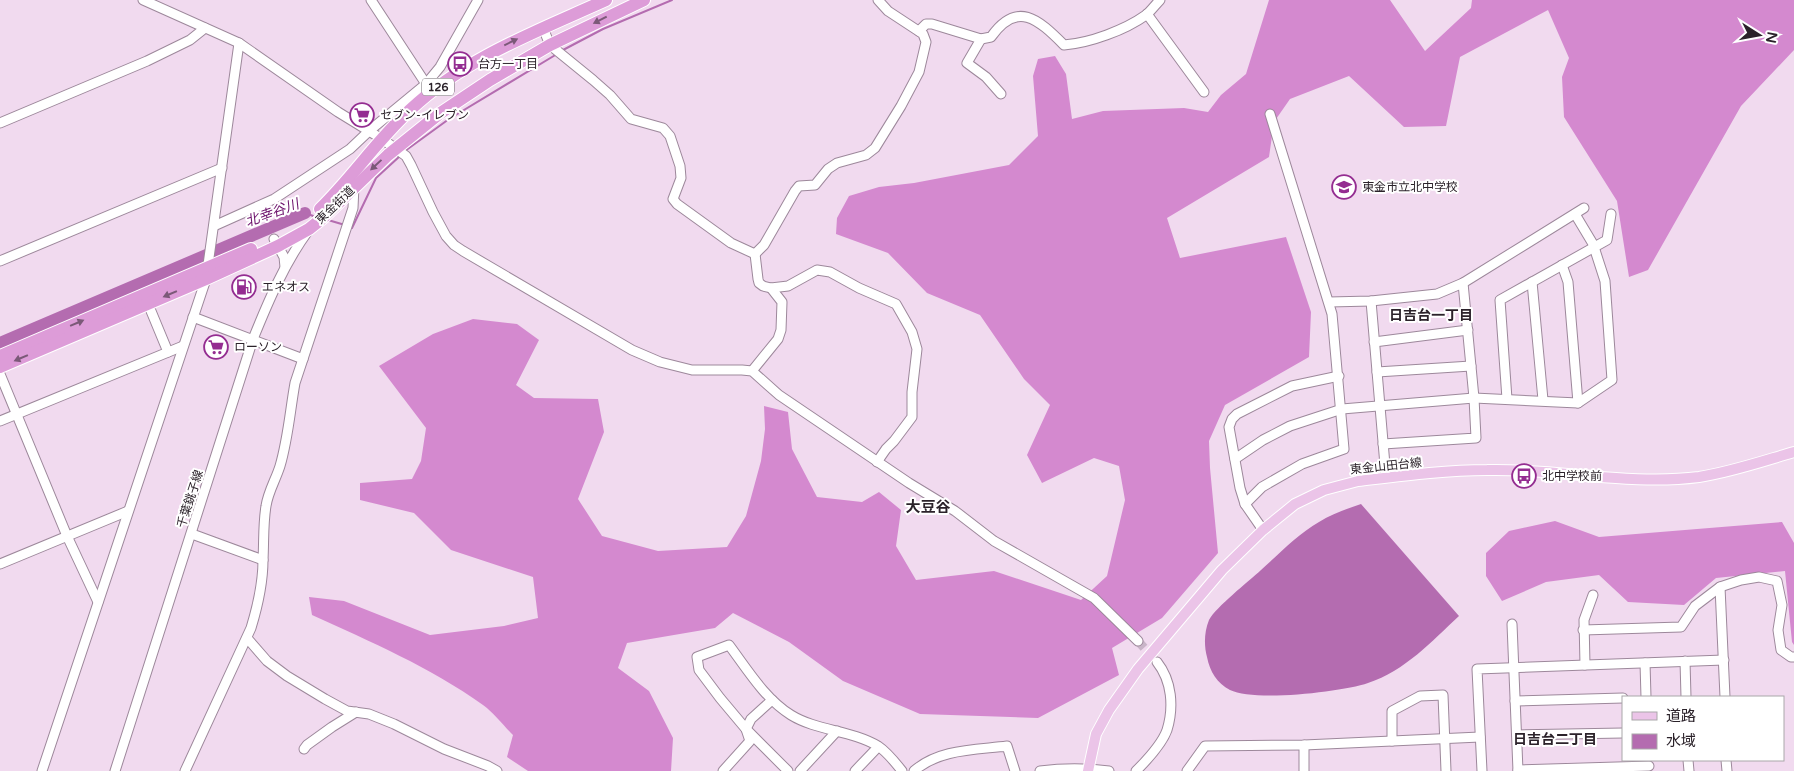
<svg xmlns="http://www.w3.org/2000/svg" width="1794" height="771" font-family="'Varela Round','Noto Sans JP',sans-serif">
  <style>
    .forest { fill: #d489cf }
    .water { fill: #b46cb0 }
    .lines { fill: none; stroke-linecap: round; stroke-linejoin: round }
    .stream { stroke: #b46cb0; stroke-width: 2 }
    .river { stroke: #b46cb0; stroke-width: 12 }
    .minor-tunnel { stroke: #c9b5c8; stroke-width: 9; stroke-dasharray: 9 4.5; stroke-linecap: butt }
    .minor-casing { stroke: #9d889b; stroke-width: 11 }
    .major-casing { stroke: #fff; stroke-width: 12 }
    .highway-casing { stroke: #fff; stroke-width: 14 }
    .minor { stroke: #fff; stroke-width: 9 }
    .major { stroke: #ebc4e8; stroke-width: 10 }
    .highway { stroke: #dd9cd8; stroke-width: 12 }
    .oneway { fill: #7b5978 }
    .labels { text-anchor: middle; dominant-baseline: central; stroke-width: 4; stroke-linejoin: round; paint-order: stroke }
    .shield { fill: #fff; stroke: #6b646a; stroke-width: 1 }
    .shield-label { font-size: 11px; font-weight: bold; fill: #2b222a }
    .poi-label { font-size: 12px; fill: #2b222a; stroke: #fff; text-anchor: start }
    .street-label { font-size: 12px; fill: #2b222a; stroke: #fff }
    .water-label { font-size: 14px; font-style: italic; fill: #6b0f6a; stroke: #fff }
    .neighbourhood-label { font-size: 14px; font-weight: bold; fill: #2b222a; stroke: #fff }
    .quarter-label { font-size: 15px; font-weight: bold; fill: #2b222a; stroke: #fff }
  </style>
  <rect width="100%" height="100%" fill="#f1daef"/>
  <g class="forest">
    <path d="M1269,0h121l35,51 46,-43 1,-8h322v50l-53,56 -93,164 -19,7 -12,-76 -53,-84 -2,-40 7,-19 -21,-48 -88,47 -14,69 -42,1 -55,-51 -59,23 -16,23 -5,35 -102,61 13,40 106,-21 25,75 -2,45 -84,48 -16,36 1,27 8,85 -56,65 -50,30 7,27 -81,43 -118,-4 -77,-33 -54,-39 -56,-29 -18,15 -88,15 -9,25 31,23 24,47 -2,33h-143l-21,-14 6,-22c-10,-10 -19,-22 -30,-30 -53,-38 -112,-63 -171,-90l-3,-18 35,4 86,34 74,-9 34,-8 -5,-41 -82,-27 -37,-37 -54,-13v-17l52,-4 9,-18 5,-33 -47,-62 54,-32 40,-15 44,5 22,16 -23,45 18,13 64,1 6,33 -26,67 24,37 56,15 69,-4 19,-31 15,-55 4,-32 -1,-23 24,6 4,37 25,48 45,5 17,-10 22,18 -5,36 20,34 78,-9 87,29 26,-24 18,-76 -6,-34 -25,-8 -52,25 -15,-28 23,-50 -26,-26 -44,-64 -53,-22 -39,-40 -52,-19 1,-16 12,-22 30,-9 35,-4 95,-18 29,-29 -5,-60 5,-17 17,-3 11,18 6,45 31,-8 81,-3 24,4 13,-17 25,-21z"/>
    <polygon points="1555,521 1599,537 1782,522 1794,543 1794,645 1792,642 1785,571 1716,578 1684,605 1628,602 1599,575 1546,582 1502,601 1486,576 1486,553 1509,531"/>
  </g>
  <path class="water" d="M1361,504l98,112c-27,25 -54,55 -91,67 -26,9 -114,19 -138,7 -13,-7 -20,-18 -23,-33 -3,-11 -3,-25 2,-37 7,-13 39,-38 52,-50 18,-16 37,-36 58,-48 13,-8 27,-13 42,-18z"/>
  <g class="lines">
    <g class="stream">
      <polyline points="563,50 603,29 672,0"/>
      <polyline points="405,151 449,119 557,54"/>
      <polyline points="305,213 316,217"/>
      <polyline points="328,220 345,225"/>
      <polyline points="349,227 352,228 376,178 400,156"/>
    </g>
    <polyline class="river" points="0,343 305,213"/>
    <polyline class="minor-tunnel" points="1138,641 1157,662"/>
    <g class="minor-casing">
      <g id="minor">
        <polyline points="143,0 239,43 338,112 382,139 406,156 411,165 433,212 446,236 454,245 463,251 632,350 660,362 692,370 742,370 752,371 779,395 909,483 955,511 994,541 1094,598 1138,641"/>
        <polyline points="371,0 426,84"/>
        <polyline points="1147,14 1204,92"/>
        <polyline points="543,28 550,45 593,80 610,95 631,119 663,128 670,136 680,166 681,178 673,199 677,204 731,243 755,254"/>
        <path d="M919,31l7,-7h6l49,15 10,-2c26,-37 47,-18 73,8 26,-2 61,-15 82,-30 5,-4 9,-10 14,-15"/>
        <polyline points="981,39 967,63 986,77 1001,94"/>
        <polyline points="0,123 147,61 190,40 205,28"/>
        <polyline points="214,226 274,199 350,149 369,131 426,84 440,67 478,0"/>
        <polyline points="274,239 284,257 285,267"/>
        <polyline points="755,254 758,279 759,283 763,286 771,288 788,286 817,270 830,272 859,288 896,304 912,332 917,349 912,392 912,417 894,441 886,449 877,462"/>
        <polyline points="755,254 764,245 795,191 799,186 815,185 828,169 837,163 866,155 875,148 901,106 919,72 926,42 923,34 888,11 878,0"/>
        <polyline points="0,261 222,168"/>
        <polyline points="1562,265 1568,282 1578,403"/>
        <polyline points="1532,282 1543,400"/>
        <polyline points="1371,301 1386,477"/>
        <polyline points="1329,302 1371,301 1437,294 1463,283 1584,208"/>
        <polyline points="151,311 168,352"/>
        <polyline points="193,317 303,359"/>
        <polyline points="1374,342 1468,330"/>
        <polyline points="752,371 778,339 781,330 782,302 771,288"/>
        <polyline points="1377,372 1471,366"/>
        <polyline points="0,374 67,536 98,602"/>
        <polyline points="1507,399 1500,300 1607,240 1611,214"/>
        <polyline points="0,421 183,346"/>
        <polyline points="1383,444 1476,438 1474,398 1463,283"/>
        <polyline points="1235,459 1263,440 1290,426 1342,409 1474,398 1578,403 1612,380 1605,281 1593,244 1575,214"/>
        <polyline points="1245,504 1262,487 1302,464 1344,449 1332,314 1270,114"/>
        <polyline points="1263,530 1245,504 1240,488 1229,427 1232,419 1237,414 1292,386 1339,376"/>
        <polyline points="192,534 263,560"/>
        <polyline points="0,564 128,511"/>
        <polyline points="1720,587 1725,697"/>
        <polyline points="1512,624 1518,771"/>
        <polyline points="1583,630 1681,627 1695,606 1720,587 1741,580 1759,577 1777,581 1782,605 1778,630 1781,650 1791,657 1794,657"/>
        <polyline points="247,638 267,661 287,676 325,699 347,711 369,714 394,724 444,749 488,766 497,771"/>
        <polyline points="1685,661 1686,697"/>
        <polyline points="1645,663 1646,697"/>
        <polyline points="1585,665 1584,620 1593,595"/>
        <polyline points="1515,701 1623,698"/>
        <polyline points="1517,735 1623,733"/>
        <polyline points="1392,741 1392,711 1420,696 1443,695 1446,771"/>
        <polyline points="1304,745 1304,771"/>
        <polyline points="304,749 307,745 332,727 356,712"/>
        <polyline points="1688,760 1689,771"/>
        <polyline points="1726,760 1727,771"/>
        <polyline points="1518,770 1649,766"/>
        <polyline points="42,771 206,279 239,43"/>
        <path d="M115,771l138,-432c15,-37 31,-75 55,-108"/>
        <path d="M185,771l66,-143c7,-23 12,-45 12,-68 1,-19 0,-36 3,-54 2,-14 10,-27 14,-40 8,-27 10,-55 15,-83l58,-175 1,-22"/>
        <polyline points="723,771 750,741 746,729 751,719 772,700"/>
        <path d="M788,771l-42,-42 -26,-31 -21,-28 -2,-13 32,-12c18,24 36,54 62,70 26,16 60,15 87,31 9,6 17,16 24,25"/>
        <polyline points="800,771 837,731"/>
        <polyline points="855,771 878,747"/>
        <path d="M914,771c25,-22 61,-21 93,-25l8,25"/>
        <path d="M1040,771c23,-3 46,-3 69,0"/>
        <path d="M1136,771c10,-10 26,-27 31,-41 7,-23 5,-49 -10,-68"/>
        <polyline points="1187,771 1205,746 1304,745 1480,737"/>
        <polyline points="1482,771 1477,669 1724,660"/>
      </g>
    </g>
    <g class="major-casing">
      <path id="major" d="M1088,771l8,-37 13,-24 29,-41 84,-99 41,-40 32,-26 29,-14 34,-9c42,-5 86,-11 129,-11 70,-2 141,16 212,7 32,-5 64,-16 95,-25"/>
    </g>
    <g class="highway-casing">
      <g id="highway">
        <path d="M320,209c32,-31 57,-69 90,-99 56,-53 128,-79 196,-110"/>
        <polyline points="0,356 251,249"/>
        <polyline points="0,367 206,279 278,246 309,229 324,217 388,155 439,114 490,80 550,45 644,0"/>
      </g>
    </g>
    <use href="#minor" class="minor"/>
    <use href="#major" class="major"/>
    <use href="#highway" class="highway"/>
  </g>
  <defs><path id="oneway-solid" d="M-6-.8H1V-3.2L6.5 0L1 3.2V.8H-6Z" transform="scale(1.25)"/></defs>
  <g class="oneway">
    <use href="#oneway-solid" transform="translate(600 20) rotate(153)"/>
    <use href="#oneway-solid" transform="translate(511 42) rotate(-26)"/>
    <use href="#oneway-solid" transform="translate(376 165) rotate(137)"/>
    <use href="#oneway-solid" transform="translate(170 294) rotate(157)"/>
    <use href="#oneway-solid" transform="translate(77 323) rotate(-23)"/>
    <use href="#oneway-solid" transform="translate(21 358) rotate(157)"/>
  </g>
  <defs>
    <g id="bus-ring" transform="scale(1.25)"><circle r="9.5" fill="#fff" stroke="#942d91" stroke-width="1.5"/><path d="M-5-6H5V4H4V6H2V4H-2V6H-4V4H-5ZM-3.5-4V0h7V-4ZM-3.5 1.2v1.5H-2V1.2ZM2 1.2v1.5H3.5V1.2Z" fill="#942d91"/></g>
    <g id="supermarket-ring" transform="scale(1.25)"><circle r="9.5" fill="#fff" stroke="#942d91" stroke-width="1.5"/><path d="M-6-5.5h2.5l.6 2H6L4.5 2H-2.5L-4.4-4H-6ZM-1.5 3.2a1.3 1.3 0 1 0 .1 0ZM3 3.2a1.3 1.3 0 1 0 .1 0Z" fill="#942d91"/></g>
    <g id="school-ring" transform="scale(1.25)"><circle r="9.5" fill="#fff" stroke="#942d91" stroke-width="1.5"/><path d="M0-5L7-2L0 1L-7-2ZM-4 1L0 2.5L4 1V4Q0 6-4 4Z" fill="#942d91"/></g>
    <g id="fuel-ring" transform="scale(1.25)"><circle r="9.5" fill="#fff" stroke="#942d91" stroke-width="1.5"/><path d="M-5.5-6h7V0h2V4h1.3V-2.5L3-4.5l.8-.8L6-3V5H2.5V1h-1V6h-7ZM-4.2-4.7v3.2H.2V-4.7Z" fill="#942d91"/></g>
  </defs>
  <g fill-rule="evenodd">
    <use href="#bus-ring" x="460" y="64"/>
    <use href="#supermarket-ring" x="362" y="115"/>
    <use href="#school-ring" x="1344" y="187"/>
    <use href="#fuel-ring" x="244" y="287"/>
    <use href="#supermarket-ring" x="216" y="347"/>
    <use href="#bus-ring" x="1524" y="476"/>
  </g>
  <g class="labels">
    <rect class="shield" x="422" y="78.5" width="32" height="17" rx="4"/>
    <g class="shield-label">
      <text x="438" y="87">126</text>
    </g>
    <g class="poi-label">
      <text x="478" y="64">台方一丁目</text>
      <text x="380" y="115">セブン-イレブン</text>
      <text x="1362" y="187">東金市立北中学校</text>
      <text x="262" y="287">エネオス</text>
      <text x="234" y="347">ローソン</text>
      <text x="1542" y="476">北中学校前</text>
    </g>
    <g class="street-label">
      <text transform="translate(335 205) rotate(-44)">東金街道</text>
      <text transform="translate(1386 466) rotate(-6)">東金山田台線</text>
      <text transform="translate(190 499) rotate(-72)">千葉銚子線</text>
    </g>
    <g class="water-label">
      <text transform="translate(272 213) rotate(-20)">北幸谷川</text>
    </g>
    <g class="neighbourhood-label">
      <text x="1431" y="315">日吉台一丁目</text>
      <text x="1555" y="739">日吉台二丁目</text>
    </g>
    <g class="quarter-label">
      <text x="928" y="507">大豆谷</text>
    </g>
  </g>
  <rect x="1622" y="696" width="162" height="65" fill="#ffffff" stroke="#aaa7aa"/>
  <rect x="1632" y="712" width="25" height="8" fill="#ebc4e8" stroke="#aaa7aa"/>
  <text x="1666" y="721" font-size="15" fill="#2b222a">道路</text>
  <rect x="1632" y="734" width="25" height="15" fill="#b46cb0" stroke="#aaa7aa"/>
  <text x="1666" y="746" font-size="15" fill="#2b222a">水域</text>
  <g transform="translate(1759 35) rotate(101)" stroke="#ffffff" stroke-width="4" paint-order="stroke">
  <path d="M0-4L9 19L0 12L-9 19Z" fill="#2b222a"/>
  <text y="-8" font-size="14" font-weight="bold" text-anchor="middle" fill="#2b222a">N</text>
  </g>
</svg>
